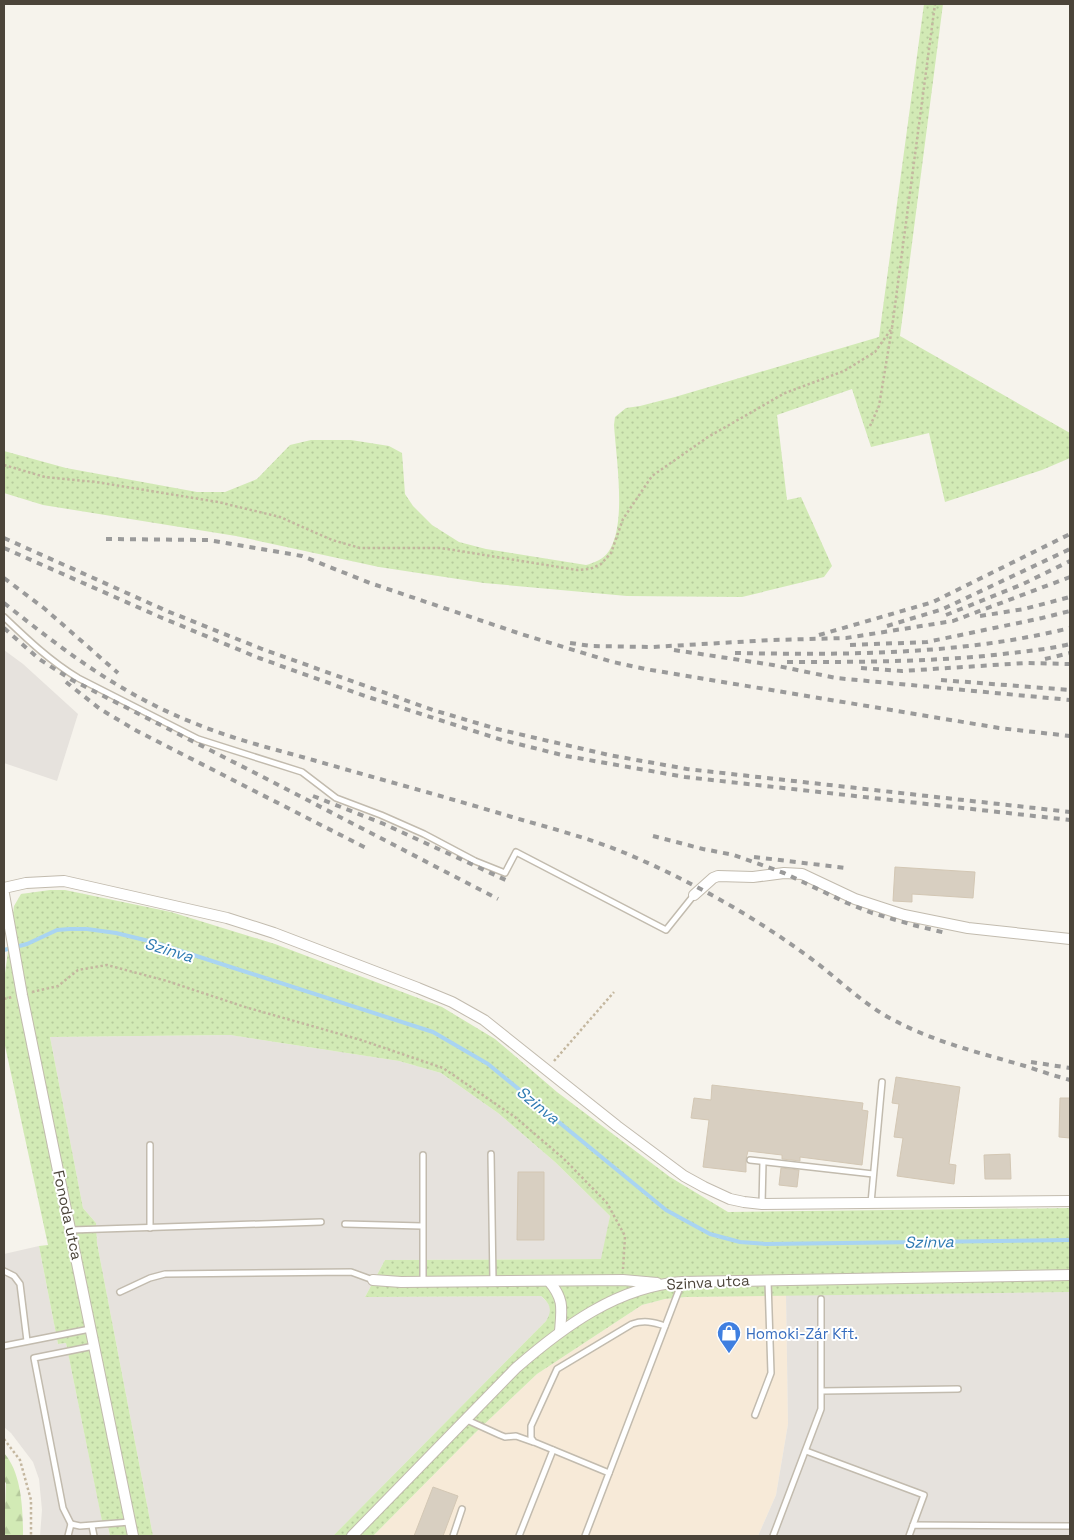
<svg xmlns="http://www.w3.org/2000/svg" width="1074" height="1540" font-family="'Space Grotesk',sans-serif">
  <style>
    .commercial { fill: #f7ead8 }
    .industrial { fill: #e6e2dd }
    .grass { fill: url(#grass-dots) }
    .forest { fill: url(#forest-firs) }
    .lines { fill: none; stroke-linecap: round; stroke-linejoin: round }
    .stream { stroke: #a9d4f2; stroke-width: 4 }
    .building { fill: #d8cfc1; stroke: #d3c7b4 }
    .lane-casing { stroke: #c2bbae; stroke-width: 8 }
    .street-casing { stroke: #c2bbae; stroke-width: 12 }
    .path { stroke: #c4b79f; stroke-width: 2.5; stroke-dasharray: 2.5 2.5; stroke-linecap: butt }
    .lane { stroke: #fff; stroke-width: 5 }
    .street { stroke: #fff; stroke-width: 10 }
    .rail { stroke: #9a9a9a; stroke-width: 4; stroke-dasharray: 6 6; stroke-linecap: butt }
    .labels { text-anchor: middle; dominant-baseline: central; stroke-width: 4; stroke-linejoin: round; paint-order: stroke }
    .street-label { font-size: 15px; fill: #4b4439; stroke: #fff }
    .shop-label { font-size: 15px; fill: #366cbe; stroke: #fff; text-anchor: start }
    .water-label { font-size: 16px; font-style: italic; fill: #2e7ab2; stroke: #fff }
  </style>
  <defs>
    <pattern id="grass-dots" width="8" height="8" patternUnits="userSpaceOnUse" patternTransform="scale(1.25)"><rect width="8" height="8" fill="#d2eab5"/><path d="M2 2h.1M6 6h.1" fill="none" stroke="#b6ca9c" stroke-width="1.8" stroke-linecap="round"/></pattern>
    <pattern id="forest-firs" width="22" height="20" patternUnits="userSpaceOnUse" patternTransform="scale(1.25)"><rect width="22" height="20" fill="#d2eab5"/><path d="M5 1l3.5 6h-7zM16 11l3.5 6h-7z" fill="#b6ca9c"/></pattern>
  </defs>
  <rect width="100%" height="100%" fill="#f6f3ec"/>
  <polygon class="commercial" points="786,1295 788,1424 776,1495 758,1536 373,1536 475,1433 537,1374 642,1305 665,1299 686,1297"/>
  <g class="industrial">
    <polygon points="4,650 23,664 78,714 57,781 4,763"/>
    <polygon points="230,1035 399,1061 441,1073 498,1113 555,1162 610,1216 602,1259 385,1260 365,1297 541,1296 547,1302 551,1309 550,1315 546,1321 333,1536 153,1536 97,1243 96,1223 83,1208 50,1037"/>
    <polygon points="39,1246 58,1344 66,1343 102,1520 107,1521 110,1536 40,1536 42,1510 39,1479 33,1462 11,1433 4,1427 4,1254"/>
    <polygon points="1070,1292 1070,1536 758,1536 776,1495 788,1424 786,1295"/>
  </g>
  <g class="grass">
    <path d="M924,4h19l-43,332 170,97v25l-28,12 -97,32 -16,-69 -58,14 -19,-58 -75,26 10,85 14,-3 31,69 -8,11 -82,20 -115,-1 -143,-13 -105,-16 -143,-31 -193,-31 -39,-12v-42l62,17 131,24h28l32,-13 33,-34 21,-5h40l38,6 13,7 3,41 8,12 19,19 27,17 27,7 100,16c8,-2 18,-6 23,-14 18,-27 7,-94 5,-126l1,-8 11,-9 14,-2 35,-9 204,-60z"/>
    <path d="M50,890h15l106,22 104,32 167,63 53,32 62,53 113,85 58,35 342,-4v84l-384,5 -21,2 -23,6 -105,69 -62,59 -102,103h-40l213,-215c7,-11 4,-17 -5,-25l-176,1 20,-37 216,-1 9,-43 -55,-54 -57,-49 -57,-40 -42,-12 -169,-26 -180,2 33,171 13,15 1,20 56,293h-43l-3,-15h-5l-36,-178 -8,1 -19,-98 9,-1 -44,-204v-60l10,-75 7,-12z"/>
  </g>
  <path class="forest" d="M4,1453c18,20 19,58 19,83h-19l2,-53 -2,-2z"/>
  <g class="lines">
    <polyline class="stream" points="4,950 27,944 57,930 69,929 87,929 116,933 153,942 433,1032 488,1064 666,1210 710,1234 740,1242 766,1244 1070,1240"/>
  </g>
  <g class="building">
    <polygon points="895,867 975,872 973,898 912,894 912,902 893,901"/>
    <polygon points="896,1077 960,1087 949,1164 956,1165 954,1184 897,1176 903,1138 894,1137 899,1104 892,1103"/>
    <polygon points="712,1085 863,1103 862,1110 868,1111 862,1165 800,1157 800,1161 782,1159 782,1155 748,1151 746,1159 746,1172 703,1167 709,1120 691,1118 694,1098 711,1100"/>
    <polygon points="1060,1098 1070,1098 1070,1138 1059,1137"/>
    <polygon points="1010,1154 1011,1179 985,1179 984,1155"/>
    <polygon points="781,1168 799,1170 797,1187 779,1185"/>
    <polygon points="518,1172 544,1172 544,1240 517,1240"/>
    <polygon points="433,1487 458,1496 443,1536 414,1536"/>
  </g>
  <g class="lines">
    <g class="lane-casing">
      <g id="lane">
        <path d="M4,617c23,22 46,44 74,61l120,61 104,33 34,26 45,17 43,19 51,27 30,12 11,-21 150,78 28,-35"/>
        <polyline points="491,1154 493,1281"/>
        <polyline points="423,1155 423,1282"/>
        <polyline points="750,1160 873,1174"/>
        <polyline points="871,1203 882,1082"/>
        <polyline points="762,1204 763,1162"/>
        <polyline points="345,1224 422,1226"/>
        <polyline points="150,1228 150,1145"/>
        <polyline points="71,1230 321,1222"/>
        <polyline points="4,1271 14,1276 20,1284 27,1341"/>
        <polyline points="120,1292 150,1278 165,1274 351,1272 373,1280"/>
        <polyline points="4,1346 90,1329"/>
        <polyline points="822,1391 958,1389"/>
        <polyline points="755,1415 771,1373 768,1281"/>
        <polyline points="467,1420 500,1435 505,1437 516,1436 533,1442"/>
        <polyline points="806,1451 924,1495 913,1525"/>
        <path d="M609,1473l-75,-31 -3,-4v-12l26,-57 75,-45c12,-4 21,-2 33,2"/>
        <polyline points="71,1524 63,1508 34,1358 94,1346"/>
        <polyline points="92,1526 94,1536"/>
        <polyline points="68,1536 71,1524 80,1526 130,1522"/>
        <polyline points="453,1536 462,1509"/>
        <polyline points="519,1536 553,1450"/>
        <polyline points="585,1536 682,1282"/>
        <polyline points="773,1536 821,1409 821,1299"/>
        <polyline points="909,1536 913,1525 1070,1526"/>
      </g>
    </g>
    <g class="street-casing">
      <g id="street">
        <polyline points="4,888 26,883 64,881 227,918 274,933 418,988 452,1002 484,1020 617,1126 684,1176 704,1187 730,1199 744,1202 762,1204 1070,1201"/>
        <polyline points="4,894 22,995 133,1536"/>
        <polyline points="694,895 713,878 718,876 753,877 784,873 802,874 855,899 904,915 968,928 1070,939"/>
        <polyline points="373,1280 401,1282 623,1280 657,1283"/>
        <path d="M549,1281c15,18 13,27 11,50"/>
        <path d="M352,1536l164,-168c47,-41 102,-82 166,-86l388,-7"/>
      </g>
    </g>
    <g class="path">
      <polyline points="870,426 879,406 892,328"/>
      <polyline points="4,465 45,477 96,482 218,502 280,517 332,540 360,548 441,548 577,570 590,569 601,564 611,553 623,519 652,476 708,437 785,393 844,371 875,352 892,328 935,4"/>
      <polyline points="32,992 58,986 78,970 107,965 167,981 245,1007 361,1040 443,1068 515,1117 564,1159 607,1203 625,1236 623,1269"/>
      <polyline points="4,999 12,997"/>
      <polyline points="554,1061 614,992"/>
      <polyline points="4,1439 20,1460 31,1500 31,1536"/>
    </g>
    <use href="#lane" class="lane"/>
    <use href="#street" class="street"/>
    <g class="rail">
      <polyline points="4,538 167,611 262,649 433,710 497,729 609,755 687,769 1070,812"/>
      <polyline points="106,539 208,540 302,556 370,583 521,634 613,662 645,669 999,728 1070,736"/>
      <polyline points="4,548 160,617 259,658 365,696 502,740 566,756 685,777 1070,820"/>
      <polyline points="4,578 45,609 118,673"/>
      <path d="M4,603c63,50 119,93 195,122 37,15 75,24 114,35 66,19 133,37 199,57 38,11 77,21 113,36 64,27 125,61 181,102 27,19 51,44 80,61 44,25 91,36 139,50 15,5 30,10 45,14"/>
      <polyline points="946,615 1023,584 1070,561"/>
      <polyline points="980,616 1024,609 1070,597"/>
      <polyline points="887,626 943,609 1070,549"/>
      <polyline points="4,628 39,659 72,680 263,777 498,899"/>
      <polyline points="819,635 933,602 1070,534"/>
      <polyline points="570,643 591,646 652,647 772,640 846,638 953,621 1070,577"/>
      <polyline points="850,645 927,642 1042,618 1070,611"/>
      <polyline points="674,650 773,665 836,678 1070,700"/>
      <path d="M735,653c112,2 226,2 335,-25"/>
      <polyline points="1045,659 1070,653"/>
      <path d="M787,662c70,0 139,0 207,-7 26,-3 51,-5 76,-11"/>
      <polyline points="861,668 902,671 1025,663 1070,664"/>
      <polyline points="941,680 1070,690"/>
      <polyline points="66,682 100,709 137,731 368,849"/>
      <polyline points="313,796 384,824 508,881"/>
      <polyline points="653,836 703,849 734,855 784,873 847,903 872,913 913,925 946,933"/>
      <polyline points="754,857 846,868"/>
      <polyline points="1031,1062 1070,1068"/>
    </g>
  </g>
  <defs>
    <g id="shop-pin" transform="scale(1.25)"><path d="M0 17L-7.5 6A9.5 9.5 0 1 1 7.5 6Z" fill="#3f7fe0" stroke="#fff"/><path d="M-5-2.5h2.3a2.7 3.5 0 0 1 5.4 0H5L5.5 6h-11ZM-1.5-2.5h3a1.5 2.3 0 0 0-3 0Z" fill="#fff"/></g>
  </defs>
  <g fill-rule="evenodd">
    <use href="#shop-pin" x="729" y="1333"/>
  </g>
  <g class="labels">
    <g class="street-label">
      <text transform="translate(68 1215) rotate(78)">Fonoda utca</text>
      <text transform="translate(708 1282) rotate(-3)">Szinva utca</text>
    </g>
    <g class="shop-label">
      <text x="746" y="1333">Homoki-Zár Kft.</text>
    </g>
    <g class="water-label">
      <text transform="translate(169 950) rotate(17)">Szinva</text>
      <text transform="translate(538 1105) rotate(39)">Szinva</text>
      <text transform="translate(929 1242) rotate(-1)">Szinva</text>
    </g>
  </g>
  <rect width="1074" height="1540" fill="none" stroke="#4b4439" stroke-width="10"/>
</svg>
